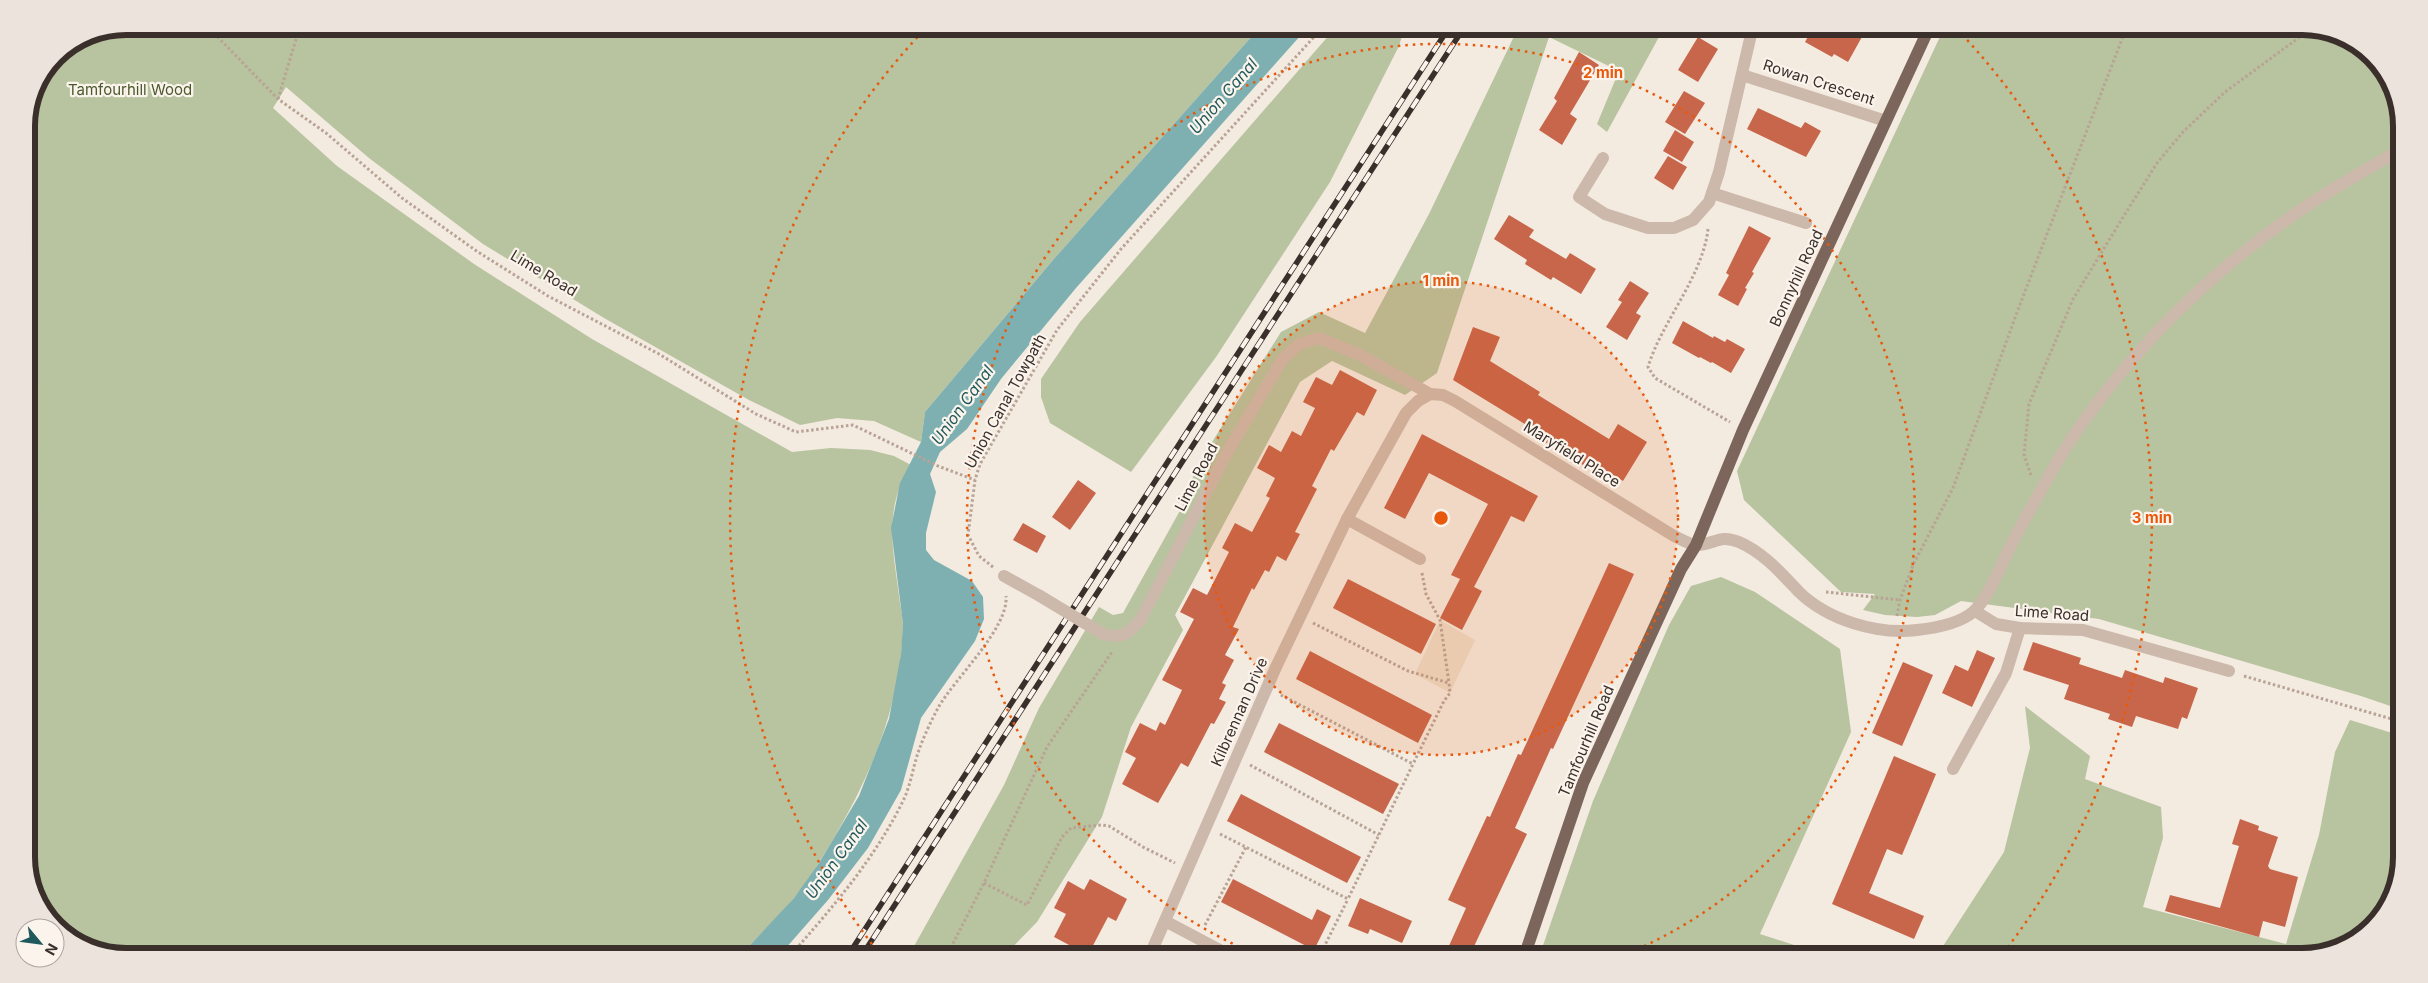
<svg xmlns="http://www.w3.org/2000/svg" width="2428" height="983" font-family="Inter,sans-serif">
  <style>
    .green { fill: #b8c39f }
    .plaza { fill: #ebdbc7 }
    .water { fill: #7eb0b1 }
    .building { fill: #c7664a }
    .lines { fill: none; stroke-linecap: round; stroke-linejoin: round }
    .path { stroke: #b8a395; stroke-width: 3; stroke-dasharray: 2.5 2.5; stroke-linecap: butt }
    .minor { stroke: #ccb9ab; stroke-width: 12 }
    .major { stroke: #7c665b; stroke-width: 12 }
    .rail-casing { stroke: #3a2f2a; stroke-width: 5.5 }
    .rail { stroke: #fbf4ec; stroke-width: 4; stroke-dasharray: 11; stroke-linecap: butt }
    .minor-bridge { stroke: #ccb9ab; stroke-width: 12 }
    .ring { fill: none; stroke: #e8590c; stroke-width: 2.5; stroke-dasharray: 2.5 5 }
    .labels { text-anchor: middle; dominant-baseline: central; stroke-width: 4.5; stroke-linejoin: round; paint-order: stroke }
    .street-label { font-size: 15px; fill: #3a2f2a; stroke: #fbf4ec }
    .park-label { font-size: 15px; fill: #4a592d; stroke: #fbf4ec }
    .water-label { font-size: 16px; font-style: italic; fill: #1f595c; stroke: #fbf4ec }
    .rim { fill: none; stroke: #3a2f2a; stroke-width: 6 }
    .centre { fill: #e8590c; stroke: #fbf4ec; stroke-width: 2.5 }
    .ring-label { font-size: 15px; text-anchor: middle; font-weight: bold; fill: #e8590c; stroke: #fbf4ec; stroke-width: 4.5; stroke-linejoin: round; paint-order: stroke }
  </style>
  <rect width="100%" height="100%" fill="#f3eae0"/>
  <g class="green">
    <path d="M126,26h1135l-208,234 -128,152 -4,30 -47,-21 -37,-3 -37,7 -51,-25 -145,-82 -121,-74 -114,-86 -83,-71 -13,21 64,58 137,98 118,75 200,113 39,-4 39,2 24,6 17,9c-28,45 -18,82 -12,131 1,10 4,20 4,30 -2,76 -30,145 -68,210 -13,22 -26,44 -42,63 -17,20 -36,39 -54,58h-613l-38,-8 -41,-32 -21,-53v-744l8,-32 22,-33 32,-21z"/>
    <polygon points="1337,26 1405,26 1399,46 1330,182 1216,357 1131,472 1050,423 1041,397 1041,379 1080,322"/>
    <polygon points="1519,26 1665,26 1607,132 1597,124 1619,71 1549,37 1437,373 1405,395 1332,361 1300,382 1175,615 1183,630 1131,727 1102,817 1037,922 1003,957 908,957 1004,785 1039,708 1099,607 1113,615 1123,613 1182,507 1197,466 1281,332 1319,312 1365,333 1429,214"/>
    <polygon points="1945,26 2302,26 2340,34 2385,70 2402,120 2402,710 2361,696 2099,619 1961,601 1935,615 1917,617 1885,615 1863,610 1875,594 1841,592 1744,500 1737,471"/>
    <polygon points="1721,577 1755,592 1840,649 1851,732 1760,934 1831,957 1539,957 1593,801 1669,625 1691,586"/>
    <polygon points="2025,706 2090,756 2085,779 2161,807 2163,838 2143,907 2286,944 2319,835 2335,752 2350,720 2402,736 2402,857 2394,895 2358,940 2302,957 1936,957 2004,852 2030,748"/>
  </g>
  <polygon class="plaza" points="1440,620 1475,640 1450,693 1415,674"/>
  <polygon class="water" points="1261,26 1309,26 1076,288 1001,379 967,429 940,452 930,474 936,492 926,533 926,550 934,560 972,581 983,597 984,619 975,641 921,718 901,790 868,848 828,900 778,957 739,957 794,898 819,863 859,796 889,719 901,654 903,624 891,528 900,483 921,442 925,412 1053,260"/>
  <g class="building">
    <polygon points="1814,26 1828,26 1843,35 1848,26 1868,26 1848,62 1834,54 1832,57 1805,42"/>
    <polygon points="1698,37 1718,49 1698,82 1678,70"/>
    <polygon points="1579,52 1599,65 1570,114 1577,119 1562,145 1539,130 1557,101 1554,98"/>
    <polygon points="1684,91 1705,103 1685,134 1665,122"/>
    <polygon points="1758,108 1801,128 1805,122 1821,131 1806,157 1747,129"/>
    <polygon points="1675,130 1694,142 1682,162 1663,151"/>
    <polygon points="1668,156 1687,167 1673,190 1654,178"/>
    <polygon points="1509,215 1534,230 1529,237 1551,250 1566,259 1570,253 1596,269 1581,294 1553,277 1551,280 1525,264 1527,260 1494,239"/>
    <polygon points="1749,226 1771,238 1752,272 1754,273 1745,288 1747,289 1738,306 1718,295 1729,275 1726,273"/>
    <polygon points="1630,281 1649,293 1636,313 1641,316 1627,340 1606,327 1622,302 1618,300"/>
    <polygon points="1683,321 1713,338 1714,336 1725,342 1727,339 1745,349 1731,373 1712,362 1711,363 1700,357 1699,358 1672,343"/>
    <polygon points="1473,327 1500,337 1490,361 1540,392 1538,395 1609,439 1618,424 1647,442 1623,481 1587,459 1583,465 1530,433 1533,429 1453,380"/>
    <polygon points="1340,370 1377,390 1364,416 1357,412 1334,451 1331,449 1312,486 1317,489 1295,532 1300,534 1286,561 1277,556 1269,572 1265,570 1254,590 1252,588 1233,627 1239,629 1225,655 1234,660 1222,683 1226,685 1219,699 1226,702 1214,724 1211,723 1188,767 1181,763 1158,803 1122,784 1136,758 1125,752 1140,723 1156,731 1160,722 1165,725 1182,690 1162,680 1194,619 1180,612 1193,588 1207,595 1229,552 1222,548 1235,523 1252,532 1270,498 1266,496 1275,478 1257,468 1269,445 1281,452 1292,431 1301,436 1315,408 1303,402 1316,377 1332,385"/>
    <polygon points="1422,434 1538,496 1524,522 1511,516 1474,587 1482,591 1462,630 1440,618 1460,579 1451,575 1488,504 1429,473 1405,519 1384,508"/>
    <polygon points="1078,480 1096,493 1070,530 1052,517"/>
    <polygon points="1023,523 1046,536 1037,553 1013,540"/>
    <polygon points="1609,563 1634,574 1553,749 1551,748 1515,828 1527,834 1469,957 1444,957 1466,908 1448,900 1487,816 1490,817 1518,754 1521,755"/>
    <polygon points="1348,579 1436,624 1421,654 1333,608"/>
    <polygon points="2033,642 2081,658 2079,664 2122,678 2125,670 2163,683 2165,677 2198,688 2187,719 2182,717 2178,729 2136,716 2132,727 2108,719 2110,714 2064,699 2069,685 2023,670"/>
    <polygon points="1977,650 1995,658 1972,707 1942,693 1955,665 1968,671"/>
    <polygon points="1310,651 1432,715 1418,743 1296,679"/>
    <polygon points="1903,662 1933,675 1902,746 1872,733"/>
    <polygon points="1279,723 1399,784 1383,814 1264,752"/>
    <polygon points="1894,756 1936,774 1902,855 1887,849 1869,893 1924,916 1914,939 1832,904"/>
    <polygon points="1241,794 1361,857 1347,883 1227,821"/>
    <polygon points="2240,819 2259,826 2258,830 2278,837 2268,866 2270,869 2298,877 2285,927 2263,921 2259,937 2165,911 2170,895 2220,908 2239,846 2232,844"/>
    <polygon points="1090,879 1127,899 1116,921 1108,917 1088,955 1054,937 1066,914 1054,908 1068,881 1084,890"/>
    <polygon points="1233,879 1312,920 1317,909 1331,916 1314,950 1221,902"/>
    <polygon points="1360,898 1412,921 1402,943 1370,929 1368,934 1348,926"/>
  </g>
  <g class="lines">
    <g class="path">
      <polyline points="207,26 278,99 326,133 402,198 478,252 548,296 659,354 756,414 796,432 853,425 938,466 975,480"/>
      <polyline points="278,99 300,26"/>
      <path d="M1708,229c-5,47 -47,94 -60,138l7,11 75,44"/>
      <polyline points="2031,475 2024,455 2029,404 2073,299 2125,214 2157,163 2183,132 2225,92 2312,28"/>
      <polyline points="993,567 979,556 968,535 975,480 980,464 1057,330 1121,249 1324,26"/>
      <polyline points="1422,573 1426,594 1440,620 1449,683"/>
      <polyline points="1826,592 1900,600"/>
      <polyline points="1897,616 1900,600 1913,565 1953,488 2019,307 2127,26"/>
      <polyline points="1313,623 1408,671 1449,683 1450,693 1444,701 1413,764"/>
      <polyline points="2244,676 2402,722"/>
      <polyline points="1250,765 1379,835"/>
      <polyline points="1220,834 1348,899 1413,764 1279,694"/>
      <polyline points="984,883 1027,905 1062,837 1071,828 1101,825 1109,826 1143,847 1175,863"/>
      <polyline points="1205,925 1246,847"/>
      <path d="M789,957c43,-49 85,-97 114,-156 8,-16 10,-35 16,-51 5,-14 12,-29 19,-42 16,-29 71,-80 68,-112"/>
      <polyline points="946,957 984,883 1047,747 1112,652"/>
      <polyline points="1319,957 1348,899"/>
    </g>
    <g class="minor">
      <polyline points="1742,75 1886,121"/>
      <polyline points="1603,158 1579,197 1605,214 1648,228 1674,228 1693,220 1709,202 1719,172 1753,26"/>
      <polyline points="1712,193 1806,223"/>
      <polyline points="1347,519 1420,559"/>
      <polyline points="1004,576 1040,596"/>
      <polyline points="1975,611 1996,624 2020,628 2083,630 2229,671"/>
      <path d="M1103,634c21,5 25,0 38,-15l84,-163 57,-96 17,-16 20,-6 41,17 70,39 13,1 12,6 219,135c7,3 16,9 23,9 19,-1 22,-11 42,-3 25,11 42,31 60,50 29,28 78,43 118,38 18,-2 42,-6 56,-18 15,-13 27,-45 36,-63 20,-38 40,-76 63,-111 58,-86 135,-163 220,-222 35,-25 73,-46 110,-67"/>
      <polyline points="1953,769 2006,673 2020,628"/>
      <polyline points="1165,921 1233,957"/>
      <polyline points="1149,957 1276,667 1347,519 1406,413 1418,401 1430,394"/>
    </g>
    <polyline class="major" points="1524,957 1583,783 1681,569 1696,545 1743,430 1930,26"/>
    <g class="rail-casing">
      <g id="rail">
        <polyline points="847,957 1450,26"/>
        <polyline points="861,957 1465,26"/>
      </g>
    </g>
    <use href="#rail" class="rail"/>
    <polyline class="minor-bridge" points="1040,596 1103,634"/>
  </g>
  <circle cx="1441" cy="518" r="237" fill="#e8590c" fill-opacity=".12"/>
  <g class="ring">
    <circle cx="1441" cy="518" r="237"/>
    <path d="M1260 956A474 474 0 1 1 1622 956"/>
    <path d="M881 956A711 711 0 0 1 925 29M1957 29A711 711 0 0 1 2001 956"/>
  </g>
  <g class="labels">
    <g class="street-label">
      <text transform="translate(1819 82) rotate(18)">Rowan Crescent</text>
      <text transform="translate(544 273) rotate(31)">Lime Road</text>
      <text transform="translate(1796 278) rotate(-65)">Bonnyhill Road</text>
      <text transform="translate(1005 401) rotate(-61)">Union Canal Towpath</text>
      <text transform="translate(1572 454) rotate(32)">Maryfield Place</text>
      <text transform="translate(1196 477) rotate(-62)">Lime Road</text>
      <text transform="translate(2052 613) rotate(4)">Lime Road</text>
      <text transform="translate(1239 712) rotate(-66)">Kilbrennan Drive</text>
      <text transform="translate(1586 741) rotate(-67)">Tamfourhill Road</text>
    </g>
    <g class="park-label">
      <text x="130" y="89">Tamfourhill Wood</text>
    </g>
    <g class="water-label">
      <text transform="translate(1223 96) rotate(-49)">Union Canal</text>
      <text transform="translate(962 405) rotate(-54)">Union Canal</text>
      <text transform="translate(836 859) rotate(-54)">Union Canal</text>
    </g>
  </g>
  <path d="M0 0H2428V983H0ZM126 35H2302A91 91 0 0 1 2393 126V857A91 91 0 0 1 2302 948H126A91 91 0 0 1 35 857V126A91 91 0 0 1 126 35Z" fill="#ece4dc" fill-rule="evenodd"/>
  <path class="rim" d="M126 35H2302A91 91 0 0 1 2393 126V857A91 91 0 0 1 2302 948H126A91 91 0 0 1 35 857V126A91 91 0 0 1 126 35Z"/>
  <circle cx="1441" cy="518" r="8" class="centre"/>
  <g class="ring-label">
    <text x="1603" y="78">2 min</text>
    <text x="1441" y="286">1 min</text>
    <text x="2152" y="523">3 min</text>
  </g>
  <g transform="translate(40 943) rotate(119)"><circle r="24" fill="#fbf4ec" stroke="#aea59e"/>
  <path d="M0-4L9 19L0 12L-9 19Z" fill="#1f595c"/>
  <text y="-8" font-size="14" font-weight="bold" text-anchor="middle" fill="#3a2f2a">N</text>
  </g>
</svg>
